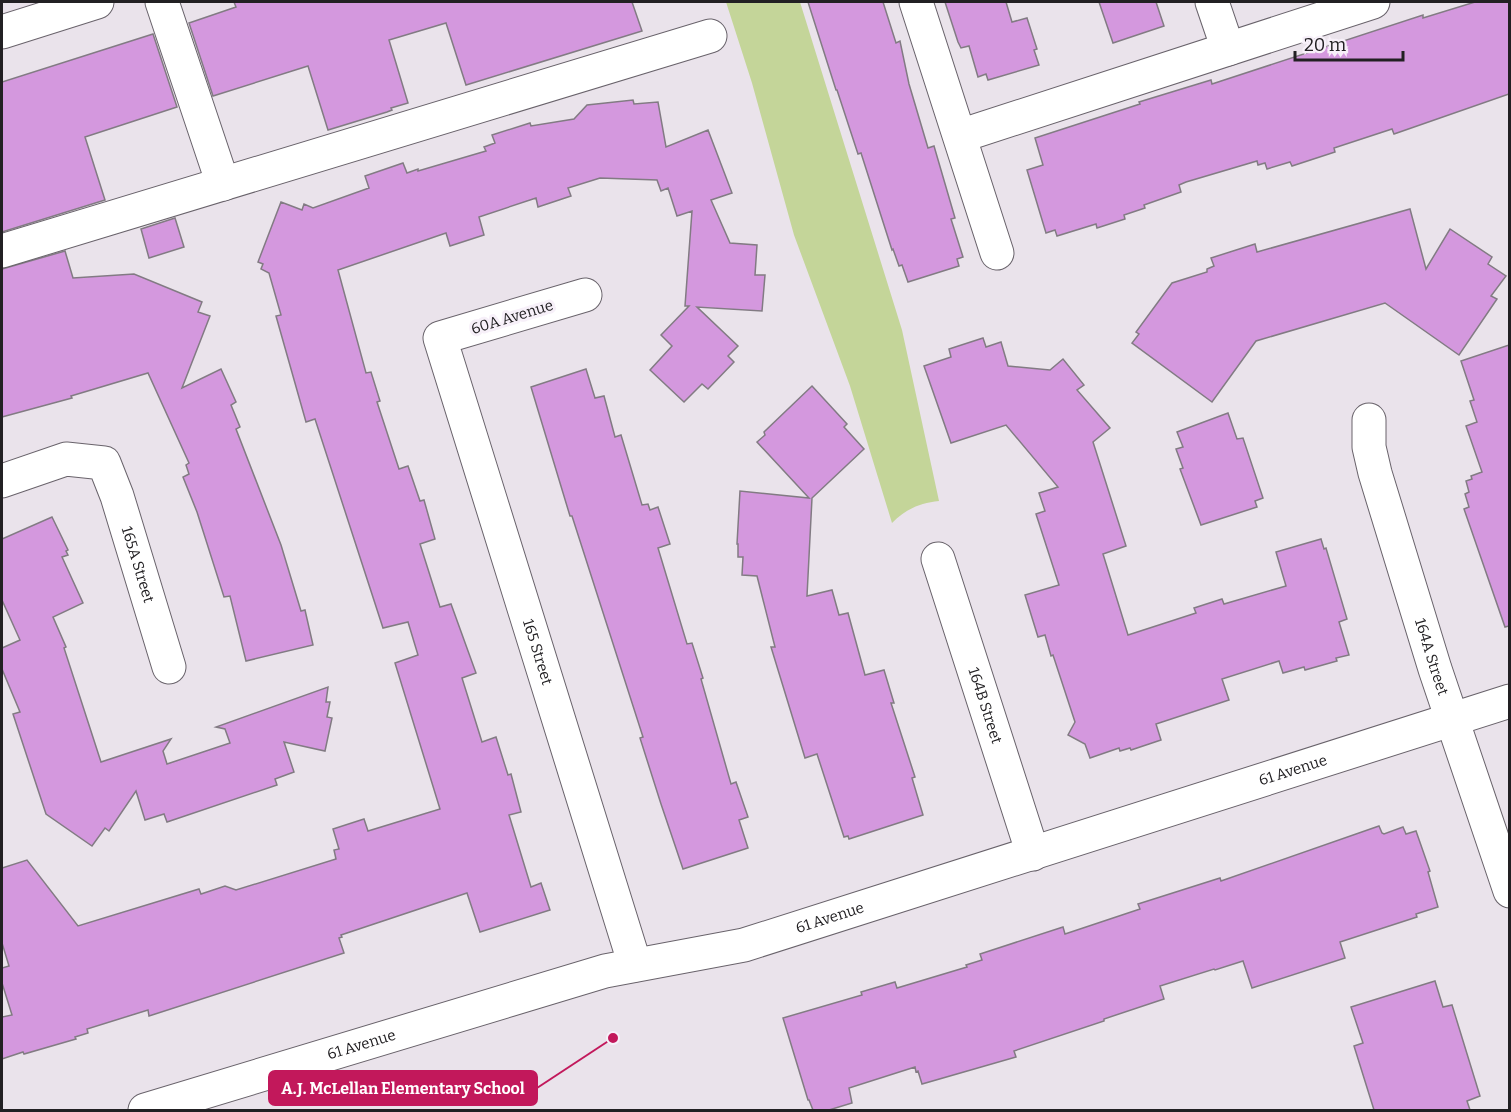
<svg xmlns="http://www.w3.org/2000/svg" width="1511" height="1112" font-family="Bitter,serif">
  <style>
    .green { fill: #c4d599 }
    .building { fill: #d498de; stroke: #827b83; stroke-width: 1.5 }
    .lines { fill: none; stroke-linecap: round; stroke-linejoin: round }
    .minor-casing { stroke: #69636b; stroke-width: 35 }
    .minor { stroke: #fff; stroke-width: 33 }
    .labels { text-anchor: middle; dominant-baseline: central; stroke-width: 6; stroke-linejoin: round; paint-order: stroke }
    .street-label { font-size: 15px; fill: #222023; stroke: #f7f0f9 }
    .leader { fill: none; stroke: #c2185b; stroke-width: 2 }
    .callout-dot { fill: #c2185b; stroke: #f7f0f9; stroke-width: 2 }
    .callout { fill: #c2185b; stroke: #c2185b; stroke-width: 2 }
    .callout-label { font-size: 16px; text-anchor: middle; font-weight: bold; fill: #fff }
  </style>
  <rect width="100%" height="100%" fill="#eae3eb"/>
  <path class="green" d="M726,2h74l102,328 37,171c-19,2 -33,8 -47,22l-42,-137 -56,-151 -42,-152z"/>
  <g class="building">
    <polygon points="234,2 632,2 642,31 466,85 446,23 389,40 408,103 391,108 392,110 387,112 328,130 308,66 213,96 189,23 236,7"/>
    <polygon points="808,2 883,2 896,43 900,41 909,84 928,148 934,146 955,218 951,219 963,257 957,259 959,266 908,282 902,265 899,266 893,249 892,250 861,153 858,154 837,90 836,90"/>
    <polygon points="945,2 1006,2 1012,22 1027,18 1037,49 1034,50 1039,65 988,80 986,74 978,77 969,46 961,48 958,42"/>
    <polygon points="1099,2 1156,2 1164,26 1113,43"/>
    <polygon points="1475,2 1509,2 1509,94 1394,134 1392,129 1334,148 1335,152 1292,166 1290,162 1267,169 1265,163 1258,165 1257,161 1186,182 1179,185 1181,192 1144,205 1145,208 1124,215 1125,219 1097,228 1096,224 1057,236 1055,230 1046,233 1027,170 1043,165 1035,138 1140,104 1139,102 1211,80 1212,84 1423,15 1423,18"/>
    <polygon points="153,34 177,107 85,137 105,200 2,232 2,82"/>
    <polygon points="633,100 634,104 658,102 666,147 708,130 732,193 711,200 730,243 757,245 755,275 765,275 762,311 697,307 738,346 728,356 734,362 708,389 702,384 684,402 650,370 672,346 661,335 689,306 685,306 692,211 677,216 668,188 661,191 657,180 600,178 568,188 571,196 538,207 536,198 479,217 484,235 450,246 446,233 338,270 366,373 371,372 380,401 377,402 399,469 408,466 420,501 424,500 435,539 420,544 440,607 451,604 476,673 462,678 482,742 496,737 508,775 511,774 521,812 509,815 531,887 541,883 550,910 480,932 467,893 341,935 342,937 339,938 344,953 149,1016 148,1010 87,1029 88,1033 75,1037 76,1039 24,1054 23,1052 2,1059 2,1017 12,1015 2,983 2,968 9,966 2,943 2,868 27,860 78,926 199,889 201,894 225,886 236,890 336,859 334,850 339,849 333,829 364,819 368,831 440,809 395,663 418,655 408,622 383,628 315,419 306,422 276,316 281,315 269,273 261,269 263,264 258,262 281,202 302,210 304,204 313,208 369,188 365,176 403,163 407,173 418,169 418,171 486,151 484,147 495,143 492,135 530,123 531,126 574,119 587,105"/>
    <polygon points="1410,209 1426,269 1450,229 1492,257 1488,264 1506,276 1491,296 1497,299 1459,355 1385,303 1256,341 1212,402 1132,343 1139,334 1136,332 1172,283 1207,272 1207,269 1214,266 1211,258 1255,244 1257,252"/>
    <polygon points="175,218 184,247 149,258 141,229"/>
    <polygon points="65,251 73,278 134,274 202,302 198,312 210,316 182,388 221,369 236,402 231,405 240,427 236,429 281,545 301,611 305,610 313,645 246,661 230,596 224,597 197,512 183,477 189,474 186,465 189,463 148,373 71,396 72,398 2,417 2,269"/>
    <polygon points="983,338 986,347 1001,342 1008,366 1050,370 1063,359 1084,385 1077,390 1110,428 1093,442 1126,546 1103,554 1128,635 1196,613 1194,608 1222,599 1224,604 1286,586 1276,552 1321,539 1324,549 1326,548 1347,619 1339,622 1349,655 1336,658 1337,661 1305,670 1304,667 1283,673 1279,661 1222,679 1229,700 1156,724 1161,740 1131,750 1130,748 1120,751 1119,748 1090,758 1085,744 1068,735 1075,722 1053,655 1051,656 1045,635 1038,637 1025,595 1059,585 1036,514 1045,511 1039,493 1058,487 1006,425 951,443 924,366 951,357 949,349"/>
    <polygon points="1509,345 1509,626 1505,627 1464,509 1469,507 1465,494 1469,492 1466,481 1472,479 1471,476 1482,472 1466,426 1477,422 1470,401 1474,400 1461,361"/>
    <polygon points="586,369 595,398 604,396 615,437 621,435 642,505 648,504 650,510 658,507 670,544 658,548 687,644 692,643 703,678 701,679 731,784 736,782 748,817 739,820 748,848 683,869 661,804 640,738 643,737 572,516 570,516 531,387"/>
    <polygon points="812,386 847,424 844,427 864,449 812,498 807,596 832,590 839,615 848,613 865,675 884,670 894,703 891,703 915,777 912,778 923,815 849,839 848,836 844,837 817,754 805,758 771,647 775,647 757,576 742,575 743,557 738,557 738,544 737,544 740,491 809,498 757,442 765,435 764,432"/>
    <polygon points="1228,413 1237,439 1243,438 1263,498 1255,501 1257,507 1201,525 1180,469 1183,468 1176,449 1183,447 1177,432"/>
    <polygon points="52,517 68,550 66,551 68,555 62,557 83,603 53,617 66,647 64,648 101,762 171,739 163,751 167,764 230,743 225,729 216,727 328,687 326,702 330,702 327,717 332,718 325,751 284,742 294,772 275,779 277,785 167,822 164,814 145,820 136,791 109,831 105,828 92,846 46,814 13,714 20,712 2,669 2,648 20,640 2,600 2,539"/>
    <polygon points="1379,826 1382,833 1384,834 1403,827 1406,834 1416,831 1430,871 1428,872 1438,907 1416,914 1417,917 1340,942 1345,958 1252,988 1243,961 1215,970 1214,969 1160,986 1164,999 1104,1019 1104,1021 1014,1051 1016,1057 922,1084 918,1071 916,1072 915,1067 849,1088 852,1103 829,1110 813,1110 809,1100 808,1100 783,1018 862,995 861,992 895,982 897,988 967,967 966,965 982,960 980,954 1063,927 1065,934 1140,909 1138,904 1220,878 1221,881"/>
    <polygon points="1435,981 1443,1007 1452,1005 1480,1096 1467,1101 1470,1110 1374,1110 1354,1046 1363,1043 1351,1007"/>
  </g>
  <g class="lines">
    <g class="minor-casing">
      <g id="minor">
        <polyline points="162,2 223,184"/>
        <polyline points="916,2 997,253"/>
        <polyline points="1212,2 1228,49"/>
        <polyline points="2,32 97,2"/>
        <polyline points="960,136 1373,2"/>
        <polyline points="2,251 710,36"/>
        <path id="s1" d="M585,295l-145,43 195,627"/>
        <path id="s2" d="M1369,420v27l6,26 60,196 75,222"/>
        <path id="s3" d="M2,481l64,-22 38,4 13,33 52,171"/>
        <path id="s4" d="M938,559l95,295"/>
        <path id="s5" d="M145,1110l460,-139 139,-26 766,-244"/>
      </g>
    </g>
    <use href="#minor" class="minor"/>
  </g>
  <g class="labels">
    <g class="street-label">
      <text transform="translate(512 317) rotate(-17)">60A Avenue</text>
      <text stroke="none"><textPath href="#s3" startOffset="213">165A Street</textPath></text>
      <text stroke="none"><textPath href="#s1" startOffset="480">165 Street</textPath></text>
      <text stroke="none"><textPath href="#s2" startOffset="246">164A Street</textPath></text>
      <text stroke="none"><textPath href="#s4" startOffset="154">164B Street</textPath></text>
      <text stroke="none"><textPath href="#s5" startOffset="1198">61 Avenue</textPath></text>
      <text stroke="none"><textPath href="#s5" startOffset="712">61 Avenue</textPath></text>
      <text stroke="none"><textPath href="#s5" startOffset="226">61 Avenue</textPath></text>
    </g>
  </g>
  <path class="leader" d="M613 1038L537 1088"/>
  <circle class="callout-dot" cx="613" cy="1038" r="6"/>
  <rect class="callout" x="269" y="1071" width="268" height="34" rx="6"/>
  <g class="callout-label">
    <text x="403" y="1094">A.J. McLellan Elementary School</text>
  </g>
  <rect width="1511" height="1112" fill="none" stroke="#222023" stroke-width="6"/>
  <path d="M1295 51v9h108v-9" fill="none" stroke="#222023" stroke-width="3"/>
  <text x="1304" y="51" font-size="18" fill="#222023" stroke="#f7f0f9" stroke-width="4.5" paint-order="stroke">20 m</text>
</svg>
